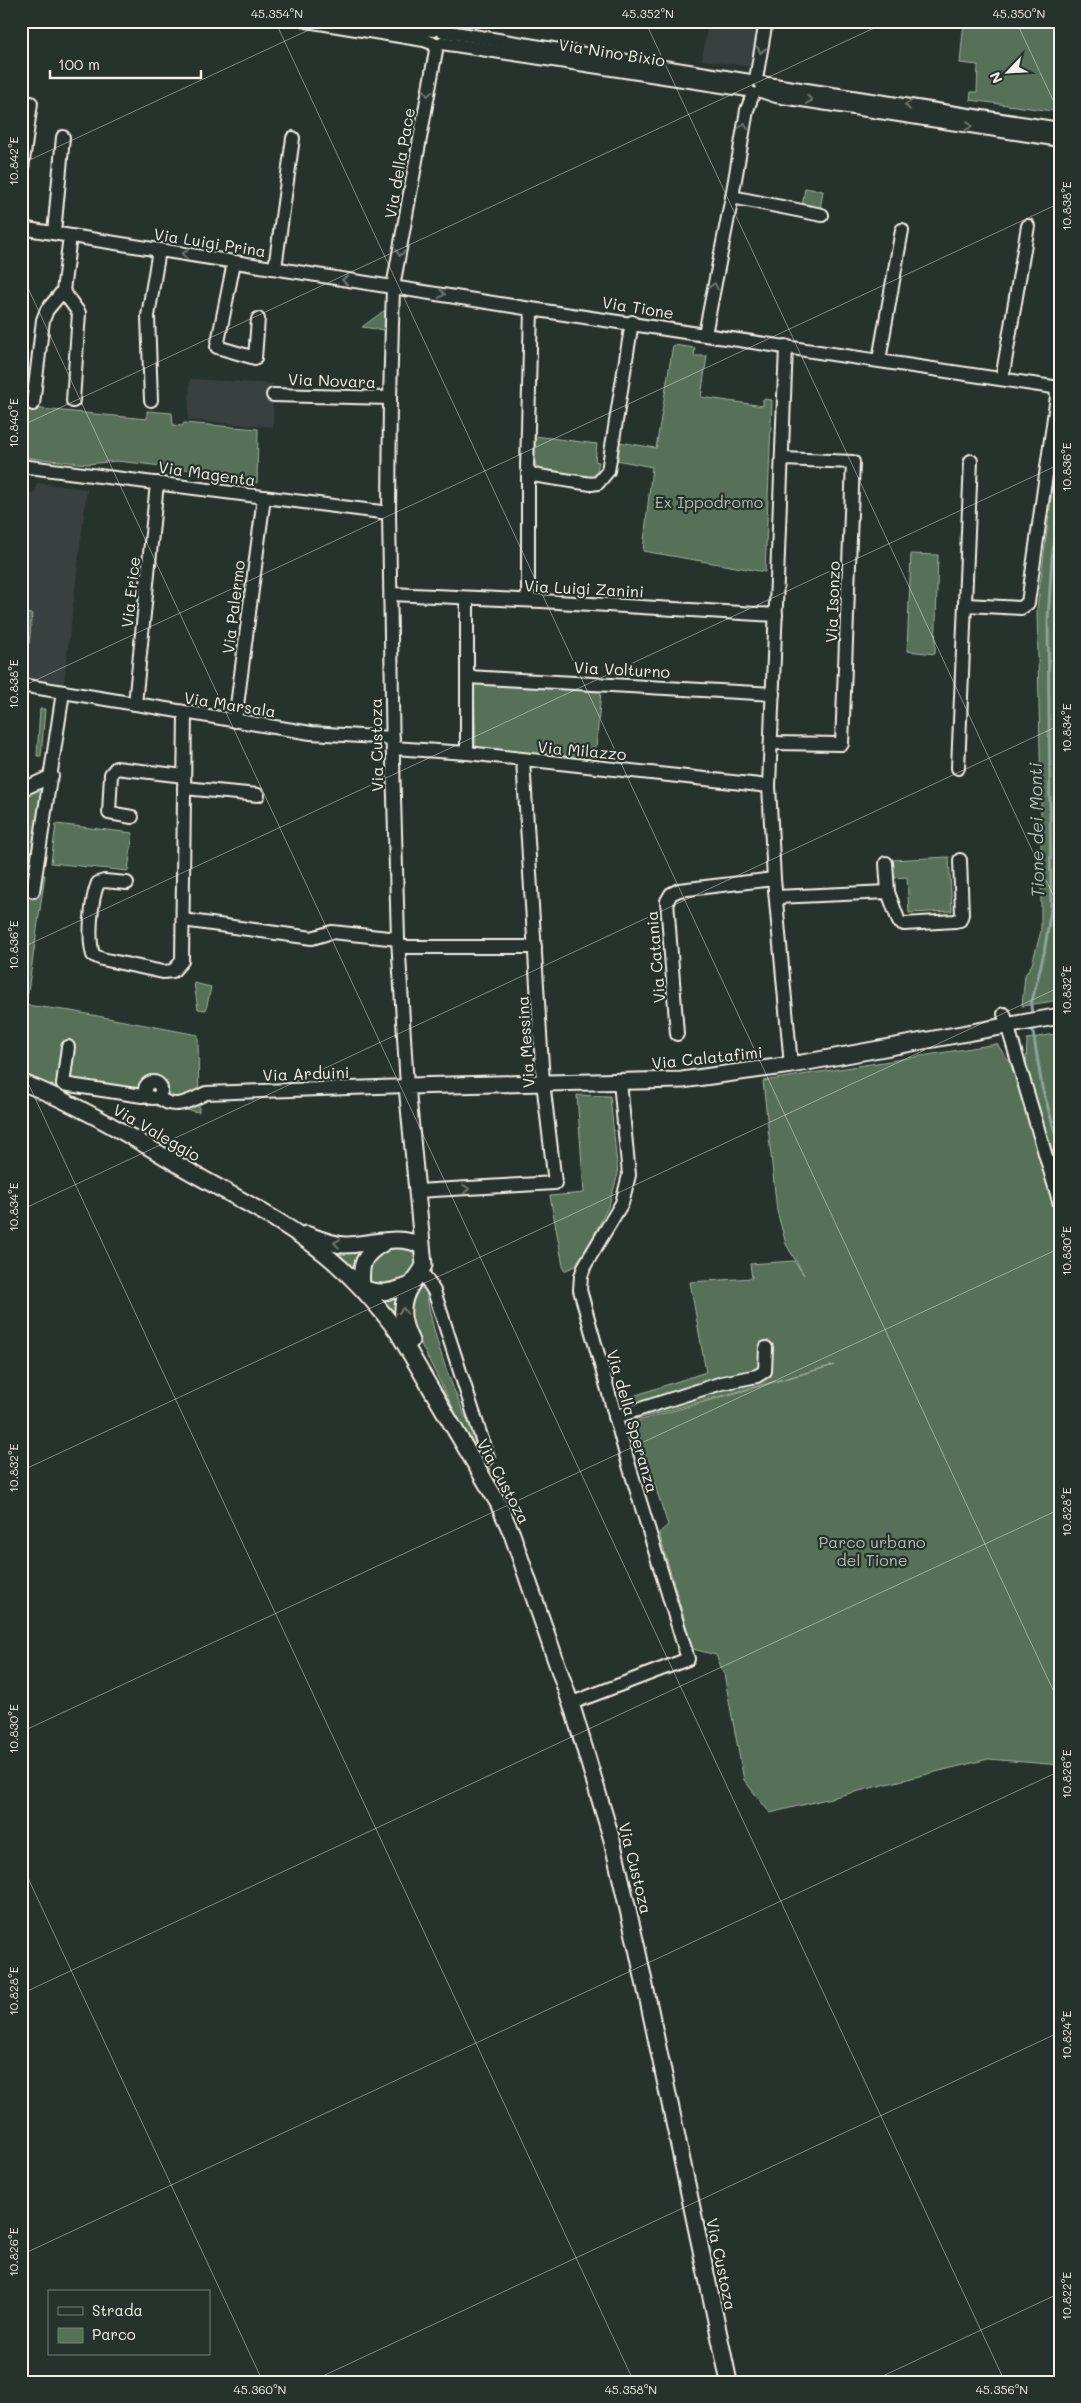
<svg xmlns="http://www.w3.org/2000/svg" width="1081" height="2403" font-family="Mali,sans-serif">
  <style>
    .built { fill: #384141 }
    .green { fill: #567158; stroke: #a5b1a0 }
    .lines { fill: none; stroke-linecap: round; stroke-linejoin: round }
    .stream { stroke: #8da29d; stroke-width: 3 }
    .minor-casing { stroke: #f4f1e8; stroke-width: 16 }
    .major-casing { stroke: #f4f1e8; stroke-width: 19 }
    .minor { stroke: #26332d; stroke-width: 12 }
    .major { stroke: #26332d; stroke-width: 15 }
    .oneway { stroke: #6e766e }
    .ticks { fill: none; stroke: #f4f1e8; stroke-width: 1; stroke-opacity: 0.45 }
    .labels { text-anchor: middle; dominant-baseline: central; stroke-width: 4.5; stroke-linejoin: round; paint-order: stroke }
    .street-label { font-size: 16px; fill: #f4f1e8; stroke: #26332d }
    .park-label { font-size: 16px; fill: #b5beae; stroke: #26332d }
    .water-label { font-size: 18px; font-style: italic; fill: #afbcb6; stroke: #26332d }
    .neatline { fill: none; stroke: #f4f1e8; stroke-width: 2 }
    .ticks-label { font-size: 12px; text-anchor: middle; fill: #f4f1e8 }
  </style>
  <rect width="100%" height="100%" fill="#26332d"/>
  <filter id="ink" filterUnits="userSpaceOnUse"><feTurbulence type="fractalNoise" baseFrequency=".02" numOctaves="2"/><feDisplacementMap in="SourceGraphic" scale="10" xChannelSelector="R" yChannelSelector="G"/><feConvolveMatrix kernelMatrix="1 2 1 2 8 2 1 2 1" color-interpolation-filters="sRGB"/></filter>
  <g filter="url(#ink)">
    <g class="built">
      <polygon points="708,21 760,21 753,67 702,60"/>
      <polygon points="190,379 273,384 273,427 188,420"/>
      <polygon points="37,483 87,489 63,689 21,682 21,492 35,493"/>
    </g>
    <g class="green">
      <polygon points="964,21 1060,21 1060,112 970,100 971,92 977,92 978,65 960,63"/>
      <polygon points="805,188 823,191 820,210 802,207"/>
      <polygon points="385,310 384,330 362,327"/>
      <polygon points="673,345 695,348 694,356 707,356 701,397 763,406 763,399 772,400 765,572 643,551 652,467 616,460 619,442 656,448"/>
      <polygon points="21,407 147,419 147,411 172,413 173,425 182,426 184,423 258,429 257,483 180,468 117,461 87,464 21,457"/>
      <polygon points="1060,428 1060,1000 1022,1006 1025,975 1032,964 1041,931 1041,795 1037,609"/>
      <polygon points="535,436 597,444 595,461 599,462 596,474 591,478 540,470 535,464"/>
      <polygon points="911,554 938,555 935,654 907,651"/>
      <polygon points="21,613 32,614 29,644 21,643"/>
      <polygon points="474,684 601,691 595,760 476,747"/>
      <polygon points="40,709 45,709 41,756 37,756"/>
      <polygon points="41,787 32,869 21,868 21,794"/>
      <polygon points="56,824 133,833 128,871 51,863"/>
      <polygon points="949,857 952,911 909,913 907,877 893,878 892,860"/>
      <polygon points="25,872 45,875 26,1005 71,1011 198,1035 199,1112 57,1089 21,1072 21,894"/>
      <polygon points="194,983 211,987 206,1010 198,1009"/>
      <polygon points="1054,1034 1060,1068 1060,1177 1026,1065 1027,1039"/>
      <polygon points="997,1044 1015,1070 1060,1212 1060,1765 988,1759 770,1813 744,1780 724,1674 716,1655 693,1649 659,1533 668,1525 634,1422 834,1365 634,1420 627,1398 706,1372 690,1282 752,1278 750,1264 794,1261 804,1275 786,1244 777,1211 763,1081"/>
      <polygon points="577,1095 610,1096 618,1174 609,1205 592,1239 575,1266 564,1271 550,1196 584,1193"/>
      <path d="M401,1248l12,3 4,5c-1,26 -28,31 -49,26 1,-24 7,-32 33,-34z"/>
      <polygon points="336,1250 364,1250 355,1266 351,1267 335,1253"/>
      <path d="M421,1287l5,4c13,81 48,145 85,217l-4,1 -30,-54 -68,-134 1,-21 8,-12z"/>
      <polygon points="400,1297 398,1314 395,1316 383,1300 384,1298"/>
    </g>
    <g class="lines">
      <g class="stream">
        <polyline points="1032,1016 1031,1005 1044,953 1051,909 1048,619 1052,558 1060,506"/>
        <polyline points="1032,1025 1042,1087 1060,1149"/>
      </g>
      <g class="minor-casing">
        <g id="minor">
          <polyline points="307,21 424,40 432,43"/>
          <polyline points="372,21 434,30"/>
          <polyline points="443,31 750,81"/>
          <polyline points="442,43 748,90"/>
          <polyline points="756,79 766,21"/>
          <polyline points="761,83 1060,129"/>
          <polyline points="761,91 776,96 1060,140"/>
          <polyline points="21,176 31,103"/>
          <polyline points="732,197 822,215"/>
          <polyline points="21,228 531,309 1053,387 1056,389"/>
          <polyline points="54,233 63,137"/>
          <polyline points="234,262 217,347 255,358 258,319"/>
          <polyline points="275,268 293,138"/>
          <polyline points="63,291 79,313 73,401"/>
          <polyline points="531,309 527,468 532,475 591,484 598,483 608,471 632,322"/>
          <polyline points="705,334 732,197 747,110 753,94"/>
          <polyline points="786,346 769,786 774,879 791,1065"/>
          <polyline points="879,360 902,230"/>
          <polyline points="1002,379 1028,226"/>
          <polyline points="273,395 390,398"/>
          <polyline points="151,400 148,316 159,250"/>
          <polyline points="33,404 43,320 47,310 63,291 70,236"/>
          <polyline points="21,466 389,513"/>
          <polyline points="528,472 528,600"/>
          <polyline points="391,594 541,601 776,615"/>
          <polyline points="467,598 467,753"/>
          <polyline points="966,605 1021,608 1028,603 1057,396 1056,389"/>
          <polyline points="468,677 773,694"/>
          <polyline points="21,685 311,733 393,738"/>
          <polyline points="135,704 157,483"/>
          <polyline points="235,721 264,497"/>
          <polyline points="771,743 842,744 853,462 783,459"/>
          <polyline points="393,748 467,753 769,786"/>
          <polyline points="958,768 971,461"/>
          <polyline points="184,788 258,795"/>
          <polyline points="21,790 52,776"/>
          <polyline points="132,817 109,813 111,774 116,768 184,776"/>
          <polyline points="886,863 888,892"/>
          <path d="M127,883l-23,-2 -6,2c-7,16 -10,55 -5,72l9,4 61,13 10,-1 9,-10 3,-248"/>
          <polyline points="33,891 63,692"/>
          <polyline points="776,897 888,892 899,922 904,924 955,921 960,920 962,914 960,860"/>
          <polyline points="183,920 312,938 332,932 398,939"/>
          <polyline points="399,947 535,947"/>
          <polyline points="1004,1014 1060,1204"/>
          <polyline points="677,1034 667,901 671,894 679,890 774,879"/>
          <polyline points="68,1047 63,1084 142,1096 146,1094"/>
          <circle cx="153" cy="1090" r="8"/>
          <path d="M158,1097c16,14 32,4 48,-4l201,-7 -9,-147 -5,-177 -4,-249 1,-115 3,-111 44,-242"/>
          <polyline points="417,1191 555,1183 543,1082 523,760"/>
          <polyline points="422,1272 434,1291 488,1458"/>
          <polyline points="615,1417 722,1383 757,1376 765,1371 766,1348"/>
          <polyline points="577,1701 688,1659 628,1462 580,1290 581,1276 585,1265 622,1203 629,1175 620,1082"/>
        </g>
      </g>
      <g class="major-casing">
        <g id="major">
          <path d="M21,1082c57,22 109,54 161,85 48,28 100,52 143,87 27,22 51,49 72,77l101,172 14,31 62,179 38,127 26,113 91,429"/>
          <path d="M306,1234c13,5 25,10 38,11 24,0 57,-12 77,1"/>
          <path d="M362,1288c-2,-23 0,-33 22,-45"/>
          <path d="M362,1288c18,7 32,4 50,-4"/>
          <path d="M411,1341c-10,-20 -12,-36 0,-56 4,-7 10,-12 13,-20l-17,-179 275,-6 109,-15 269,-49"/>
        </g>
      </g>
      <use href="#minor" class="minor"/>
      <use href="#major" class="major"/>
    </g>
    <defs><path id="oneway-chevron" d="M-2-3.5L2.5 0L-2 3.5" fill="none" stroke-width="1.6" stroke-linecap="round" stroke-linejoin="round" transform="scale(1.25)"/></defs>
    <g class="oneway">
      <use href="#oneway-chevron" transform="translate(761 50) rotate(100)"/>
      <use href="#oneway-chevron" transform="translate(428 93) rotate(100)"/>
      <use href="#oneway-chevron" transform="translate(809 100) rotate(8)"/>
      <use href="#oneway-chevron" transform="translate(908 105) rotate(-171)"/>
      <use href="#oneway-chevron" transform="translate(744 126) rotate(-80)"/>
      <use href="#oneway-chevron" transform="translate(969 126) rotate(9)"/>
      <use href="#oneway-chevron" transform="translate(400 253) rotate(100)"/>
      <use href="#oneway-chevron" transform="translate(185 254) rotate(-171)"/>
      <use href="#oneway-chevron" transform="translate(345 280) rotate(-171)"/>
      <use href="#oneway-chevron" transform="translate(714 286) rotate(-78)"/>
      <use href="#oneway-chevron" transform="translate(442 294) rotate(8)"/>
      <use href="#oneway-chevron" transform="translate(466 1189) rotate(-2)"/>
      <use href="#oneway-chevron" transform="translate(337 1243) rotate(-171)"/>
      <use href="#oneway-chevron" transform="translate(403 1311) rotate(-87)"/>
    </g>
  </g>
  <path class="ticks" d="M275,21l785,1684M645,21l415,889M1016,21l44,94M21,164l307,-143M21,273l984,2109M21,426l868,-405M21,687l1039,-484M21,948l1039,-484M21,1068l613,1314M21,1210l1039,-485M21,1471l1039,-484M21,1732l1039,-484M21,1863l242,519M21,1994l1039,-485M21,2255l1039,-484M310,2382l750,-350M870,2382l190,-89"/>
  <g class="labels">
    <g class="street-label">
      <text transform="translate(612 52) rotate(9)">Via Nino Bixio</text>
      <text transform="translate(399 163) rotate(-80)">Via della Pace</text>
      <text transform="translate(210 242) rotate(9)">Via Luigi Prina</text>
      <text transform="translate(638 307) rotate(9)">Via Tione</text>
      <text transform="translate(332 380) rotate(2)">Via Novara</text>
      <text transform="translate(207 473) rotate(8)">Via Magenta</text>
      <text transform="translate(584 588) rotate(3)">Via Luigi Zanini</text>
      <text transform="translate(130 592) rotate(-84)">Via Erice</text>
      <text transform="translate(832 602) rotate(-88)">Via Isonzo</text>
      <text transform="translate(233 607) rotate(-83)">Via Palermo</text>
      <text transform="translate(622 669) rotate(3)">Via Volturno</text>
      <text transform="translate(230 704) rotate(9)">Via Marsala</text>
      <text transform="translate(376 745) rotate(-91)">Via Custoza</text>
      <text transform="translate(582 750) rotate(5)">Via Milazzo</text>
      <text transform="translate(655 957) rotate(-95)">Via Catania</text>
      <text transform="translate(525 1042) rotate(-94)">Via Messina</text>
      <text transform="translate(707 1057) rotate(-6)">Via Calatafimi</text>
      <text transform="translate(306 1073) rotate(-2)">Via Arduini</text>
      <text transform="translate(157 1132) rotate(30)">Via Valeggio</text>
      <text transform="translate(633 1421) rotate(74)">Via della Speranza</text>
      <text transform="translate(504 1481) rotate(62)">Via Custoza</text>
      <text transform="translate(636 1868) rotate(76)">Via Custoza</text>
      <text transform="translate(722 2264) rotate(78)">Via Custoza</text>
    </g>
    <g class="park-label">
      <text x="709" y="501">Ex Ippodromo</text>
      <text x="872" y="1541">Parco urbano<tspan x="872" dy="18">del Tione</tspan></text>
    </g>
    <g class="water-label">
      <text transform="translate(1036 830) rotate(-91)">Tione dei Monti</text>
    </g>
  </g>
  <rect width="1081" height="2403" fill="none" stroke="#26332d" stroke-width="55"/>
  <rect x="48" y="2290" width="162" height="65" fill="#26332d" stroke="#787f78"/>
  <rect x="58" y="2307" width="25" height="8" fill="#26332d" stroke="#787f78"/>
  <text x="92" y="2316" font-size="15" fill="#f4f1e8">Strada</text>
  <rect x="58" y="2328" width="25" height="15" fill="#567158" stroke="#787f78"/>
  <text x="92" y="2340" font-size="15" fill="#f4f1e8">Parco</text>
  <g transform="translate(1008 72) rotate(245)" stroke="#26332d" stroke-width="4" paint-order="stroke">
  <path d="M0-4L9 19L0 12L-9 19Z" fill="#f4f1e8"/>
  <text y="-8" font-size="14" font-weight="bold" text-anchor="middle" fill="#f4f1e8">N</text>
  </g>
  <path d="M50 70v8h151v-8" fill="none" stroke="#f4f1e8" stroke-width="2.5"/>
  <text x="58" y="70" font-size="15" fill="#f4f1e8" stroke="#26332d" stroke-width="4" paint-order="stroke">100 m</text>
  <rect x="28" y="28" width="1026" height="2348" class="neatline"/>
  <g class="ticks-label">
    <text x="277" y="18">45.354°N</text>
    <text x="648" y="18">45.352°N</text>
    <text x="1019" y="18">45.350°N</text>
    <text transform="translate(14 161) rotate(-90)" y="4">10.842°E</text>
    <text transform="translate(1067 206) rotate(-90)" y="4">10.838°E</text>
    <text transform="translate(14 423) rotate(-90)" y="4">10.840°E</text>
    <text transform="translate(1067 467) rotate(-90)" y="4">10.836°E</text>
    <text transform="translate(14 684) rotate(-90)" y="4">10.838°E</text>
    <text transform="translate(1067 728) rotate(-90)" y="4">10.834°E</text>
    <text transform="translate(14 945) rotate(-90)" y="4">10.836°E</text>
    <text transform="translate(1067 990) rotate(-90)" y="4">10.832°E</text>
    <text transform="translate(14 1207) rotate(-90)" y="4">10.834°E</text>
    <text transform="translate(1067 1251) rotate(-90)" y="4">10.830°E</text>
    <text transform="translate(14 1468) rotate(-90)" y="4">10.832°E</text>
    <text transform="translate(1067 1512) rotate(-90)" y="4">10.828°E</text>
    <text transform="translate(14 1729) rotate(-90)" y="4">10.830°E</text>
    <text transform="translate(1067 1774) rotate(-90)" y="4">10.826°E</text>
    <text transform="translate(14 1991) rotate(-90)" y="4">10.828°E</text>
    <text transform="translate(1067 2035) rotate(-90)" y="4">10.824°E</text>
    <text transform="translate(14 2252) rotate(-90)" y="4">10.826°E</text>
    <text transform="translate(1067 2296) rotate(-90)" y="4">10.822°E</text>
    <text x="260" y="2394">45.360°N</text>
    <text x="631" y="2394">45.358°N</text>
    <text x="1002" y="2394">45.356°N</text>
  </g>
</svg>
